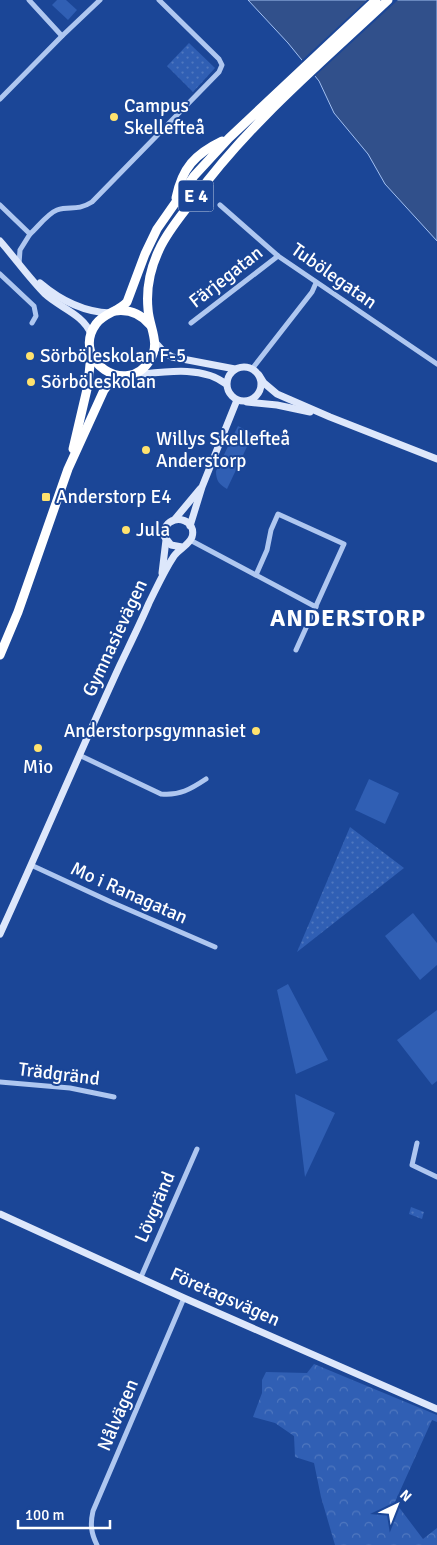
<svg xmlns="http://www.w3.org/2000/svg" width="437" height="1545" font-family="Signika,sans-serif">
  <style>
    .grass { fill: #305fb4 }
    .forest { fill: url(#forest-crowns) }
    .park { fill: url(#park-dots) }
    .water { fill: #31508b; stroke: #a2c0f2 }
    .pier { fill: #1b4697 }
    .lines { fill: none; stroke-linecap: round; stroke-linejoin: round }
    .street { stroke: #afc7f0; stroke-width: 5 }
    .secondary { stroke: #dde7fb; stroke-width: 7 }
    .highway { stroke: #fff; stroke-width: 9 }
    .poi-dot { fill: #ffe26e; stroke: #1b4697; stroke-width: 2 }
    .labels { text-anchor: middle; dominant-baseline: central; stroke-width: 4; stroke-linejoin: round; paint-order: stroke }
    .shield { fill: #1b4697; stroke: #bbc8e0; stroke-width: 1 }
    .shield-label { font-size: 18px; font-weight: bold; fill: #fff }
    .poi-label { font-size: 19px; fill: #fff; stroke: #1b4697; text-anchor: start }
    .street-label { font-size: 19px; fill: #fff; stroke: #1b4697 }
    .district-label { font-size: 24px; font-weight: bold; letter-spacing: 1px; fill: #fff; stroke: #1b4697 }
  </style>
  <defs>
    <pattern id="forest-crowns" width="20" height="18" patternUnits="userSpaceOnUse" patternTransform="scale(1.25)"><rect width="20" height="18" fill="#305fb4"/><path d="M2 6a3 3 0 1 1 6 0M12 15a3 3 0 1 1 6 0" fill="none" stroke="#4f77bf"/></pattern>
    <pattern id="park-dots" width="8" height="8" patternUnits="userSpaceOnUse" patternTransform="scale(1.25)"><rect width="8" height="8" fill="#305fb4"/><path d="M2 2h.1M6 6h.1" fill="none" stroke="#4f77bf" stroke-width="1.8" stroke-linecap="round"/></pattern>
  </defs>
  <rect width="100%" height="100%" fill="#1b4697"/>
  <g class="grass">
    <polygon points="57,0 66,0 77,10 68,20 52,5"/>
    <path d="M238,426l15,8 -26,55c-8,-5 -11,-8 -11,-18z"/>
    <polygon points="369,779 399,793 385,824 355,810"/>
    <polygon points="413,913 437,943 437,965 420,980 385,936"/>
    <polygon points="288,984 328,1060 296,1074 277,990"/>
    <polygon points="437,1010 437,1081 432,1085 397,1040"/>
    <polygon points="295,1094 335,1113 305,1177"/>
  </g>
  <polygon class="forest" points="314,1364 437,1415 437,1422 432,1420 395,1502 423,1539 437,1528 437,1545 335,1545 321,1497 314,1463 295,1457 294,1436 275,1423 253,1417 262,1393 262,1380 266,1372 307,1373"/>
  <g class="park">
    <polygon points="189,43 215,68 193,92 167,66"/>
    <polygon points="350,827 404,868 297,952"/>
    <polygon points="411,1207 424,1212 422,1219 409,1214"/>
  </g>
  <polygon class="water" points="248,0 437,0 437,241 385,184 368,154 334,113 319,81 288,43"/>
  <polygon class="pier" points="367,0 398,0 313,78 300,62"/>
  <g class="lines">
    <g class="street">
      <polyline points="29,0 62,36"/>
      <polyline points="0,99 62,36 100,0"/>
      <path d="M0,205l30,29c8,-7 17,-20 27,-24 13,-5 19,2 35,-8l127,-130 3,-7 -3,-6 -60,-59"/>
      <polyline points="220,205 278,256 437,364"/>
      <polyline points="19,264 20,250 30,234"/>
      <polyline points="0,274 34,306 36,316 32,323"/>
      <polyline points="191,323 278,256"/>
      <polyline points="252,369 312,292 316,283"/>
      <polyline points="190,540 316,607"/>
      <polyline points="256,575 267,550 271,530 278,514 344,544 296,650"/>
      <path d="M79,755l82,39c18,2 30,-5 45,-15"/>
      <polyline points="31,865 111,902 215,947"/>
      <polyline points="0,1082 70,1088 114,1097"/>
      <polyline points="417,1143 412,1165 437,1177"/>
      <polyline points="141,1277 197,1149"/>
      <path d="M97,1545c-6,-12 -7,-21 -4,-34l91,-213"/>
    </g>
    <g class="secondary">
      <path d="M0,241c15,17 29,37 45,53 15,14 38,20 46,40"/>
      <path d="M40,283c20,17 44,29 70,30"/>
      <polyline points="155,342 164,352 172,357 235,369"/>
      <circle cx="244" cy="384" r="17"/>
      <path d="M134,375c29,-3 68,-10 92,9"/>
      <polyline points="259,375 264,383 277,394 330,417 437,459"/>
      <polyline points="247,402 277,405 310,412"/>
      <polyline points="175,519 200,489"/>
      <polyline points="190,526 202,487 237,400"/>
      <polyline points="162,573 166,540"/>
      <path d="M0,934c41,-90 79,-180 120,-269 10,-21 20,-41 29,-62 8,-16 15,-32 25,-47 5,-7 15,-11 18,-19 5,-16 -17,-24 -26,-11l-2,10 7,9 11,2"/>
      <polyline points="0,1214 184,1298 437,1409"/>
    </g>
    <g class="highway">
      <path d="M376,0l-147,138 -35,38 -37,53 -12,25 -18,48c-9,10 -23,11 -31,22 -26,36 31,74 54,36 11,-17 -1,-33 -2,-51 -2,-21 2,-40 11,-59 8,-18 22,-34 34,-50 55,-76 127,-136 195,-200"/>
      <path d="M176,198c6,-30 19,-44 46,-57"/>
      <path d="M115,311c15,-2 26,3 35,14"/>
      <polyline points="73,449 88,385 91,354"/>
      <polyline points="0,655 18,612 68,469 104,390 112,379 118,376"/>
    </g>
  </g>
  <g class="poi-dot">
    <circle cx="114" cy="117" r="5"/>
    <circle cx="30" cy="356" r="5"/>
    <circle cx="31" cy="382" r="5"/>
    <circle cx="146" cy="450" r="5"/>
    <rect x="41" y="492" width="10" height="10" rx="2.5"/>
    <circle cx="126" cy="530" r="5"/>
    <circle cx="256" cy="731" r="5"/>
    <circle cx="38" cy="748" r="5"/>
  </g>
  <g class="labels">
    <rect class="shield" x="178.5" y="180.5" width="35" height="31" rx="4"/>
    <g class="shield-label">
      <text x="196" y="196">E 4</text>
    </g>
    <g class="poi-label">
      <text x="124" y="106">Campus<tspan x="124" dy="22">Skellefteå</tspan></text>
      <text x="40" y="356">Sörböleskolan F-5</text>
      <text x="41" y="382">Sörböleskolan</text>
      <text x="156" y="439">Willys Skellefteå<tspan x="156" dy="22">Anderstorp</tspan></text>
      <text x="56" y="497">Anderstorp E4</text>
      <text x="136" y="530">Jula</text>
      <text x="246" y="731" text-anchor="end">Anderstorpsgymnasiet</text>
      <text x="38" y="767" text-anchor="middle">Mio</text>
    </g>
    <g class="street-label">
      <text transform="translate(334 276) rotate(35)">Tubölegatan</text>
      <text transform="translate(226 277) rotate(-38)">Färjegatan</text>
      <text transform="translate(115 638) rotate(-65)">Gymnasievägen</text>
      <text transform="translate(129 893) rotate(24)">Mo i Ranagatan</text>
      <text transform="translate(59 1074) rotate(7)">Trädgränd</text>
      <text transform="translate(155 1207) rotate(-67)">Lövgränd</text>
      <text transform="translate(225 1297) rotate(24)">Företagsvägen</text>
      <text transform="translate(118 1415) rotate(-67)">Nålvägen</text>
    </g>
    <g class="district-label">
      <text x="348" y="618">ANDERSTORP</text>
    </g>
  </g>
  <g transform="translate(397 1505) rotate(43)" stroke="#1b4697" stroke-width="4" paint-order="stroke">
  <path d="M0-4L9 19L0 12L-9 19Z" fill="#ffffff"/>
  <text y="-8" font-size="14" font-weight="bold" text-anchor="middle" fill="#ffffff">N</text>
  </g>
  <path d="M18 1520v8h92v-8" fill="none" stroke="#ffffff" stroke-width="2.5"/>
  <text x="25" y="1520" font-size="15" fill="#ffffff" stroke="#1b4697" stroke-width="4" paint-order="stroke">100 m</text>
</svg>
